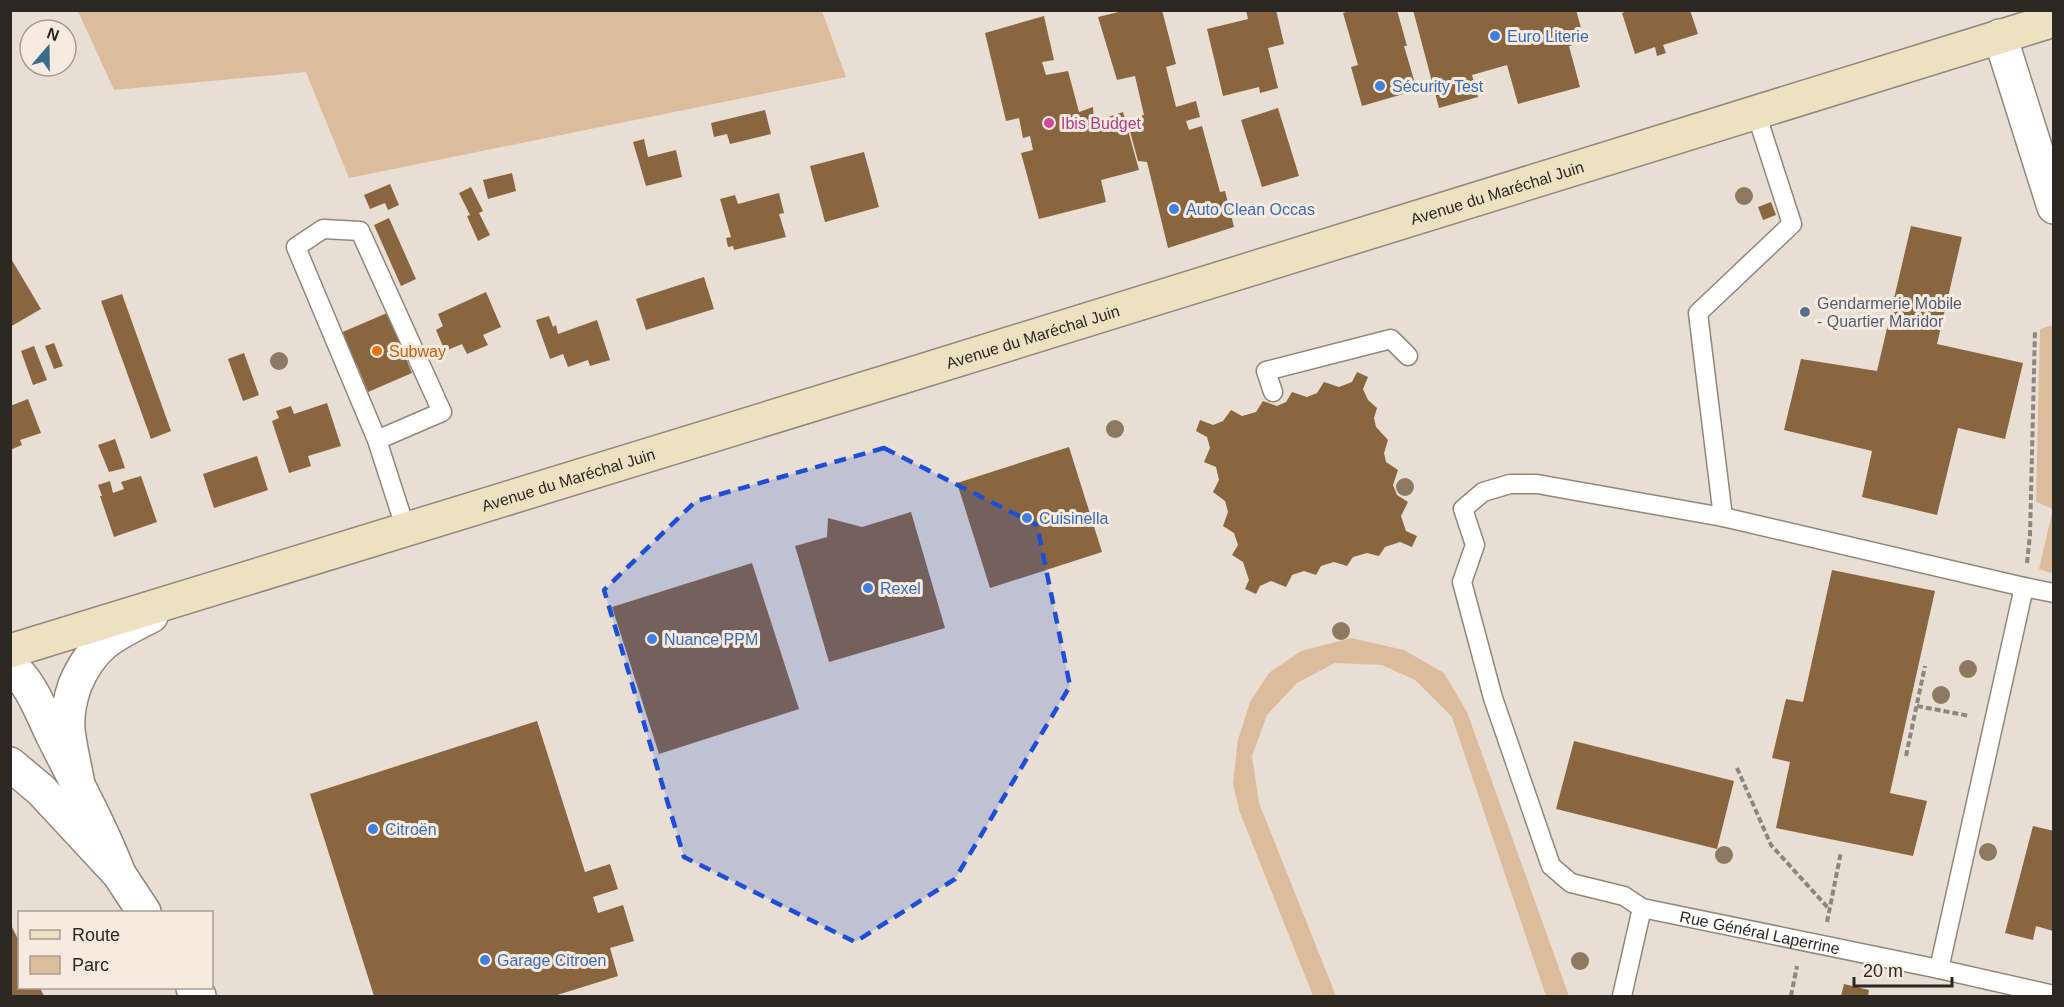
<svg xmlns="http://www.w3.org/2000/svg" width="2064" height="1007" font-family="Helvetica,sans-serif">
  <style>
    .green { fill: #dbbd9e }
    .building { fill: #8a6640 }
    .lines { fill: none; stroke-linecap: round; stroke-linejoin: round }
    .service-casing { stroke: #91877d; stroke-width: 21 }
    .minor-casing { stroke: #91877d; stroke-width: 36 }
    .tertiary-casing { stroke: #91877d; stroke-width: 36 }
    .secondary-casing { stroke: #91877d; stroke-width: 36 }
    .path { stroke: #8e867e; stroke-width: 4; stroke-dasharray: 6 3; stroke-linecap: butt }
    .service { stroke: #fff; stroke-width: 18 }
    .minor { stroke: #fff; stroke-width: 33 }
    .tertiary { stroke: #fff; stroke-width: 33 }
    .secondary { stroke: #ede1c1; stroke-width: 33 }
    .tree { fill: #8d7962 }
    .marked { fill: #1d4ed8; fill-opacity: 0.2; stroke: #1d4ed8; stroke-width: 4.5; stroke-dasharray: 12 8; stroke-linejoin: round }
    .shop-dot { fill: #3f7fe0; stroke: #f7ebe0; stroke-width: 2 }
    .hotel-dot { fill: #d1479c; stroke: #f7ebe0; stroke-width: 2 }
    .service-dot { fill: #5c6f8a; stroke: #f7ebe0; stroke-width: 2 }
    .food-dot { fill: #e8710a; stroke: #f7ebe0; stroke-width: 2 }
    .labels { text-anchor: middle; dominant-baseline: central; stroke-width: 6; stroke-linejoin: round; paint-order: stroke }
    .shop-label { font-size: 16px; fill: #366cbe; stroke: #f7ebe0; text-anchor: start }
    .hotel-label { font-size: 16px; fill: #b23c85; stroke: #f7ebe0; text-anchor: start }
    .street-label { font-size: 16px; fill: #2b2722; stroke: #f7ebe0 }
    .service-label { font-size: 16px; fill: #4e5e75; stroke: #f7ebe0; text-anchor: start }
    .food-label { font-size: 16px; fill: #c56008; stroke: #f7ebe0; text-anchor: start }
  </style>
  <rect width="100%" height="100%" fill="#e9ded3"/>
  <g class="green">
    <polygon points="78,11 822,11 846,77 349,178 306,72 114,90"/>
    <polygon points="2052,325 2054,567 2051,573 2039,569 2053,509 2036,502 2040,329"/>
    <polygon points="1351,638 1404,650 1444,673 1467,712 1569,996 1546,996 1452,717 1415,680 1382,665 1335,663 1297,683 1267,715 1252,756 1259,803 1336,996 1313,996 1239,810 1233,783 1238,740 1250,702 1269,673 1301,651"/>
  </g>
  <g class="building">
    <polygon points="1127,10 1162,10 1176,64 1166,67 1176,107 1196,101 1200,117 1186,121 1189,130 1202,126 1220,192 1225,191 1234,227 1168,248 1147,162 1138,161 1127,120 1144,115 1135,76 1117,80 1098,17"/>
    <polygon points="1246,10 1276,10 1284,44 1268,48 1278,88 1260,93 1259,87 1223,96 1207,29 1248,19"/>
    <polygon points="1352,10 1397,10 1407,46 1404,46 1417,90 1362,106 1351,67 1358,65 1343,13"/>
    <polygon points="1413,10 1576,10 1585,42 1569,46 1580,87 1518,104 1507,65 1472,75 1478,97 1439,108"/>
    <polygon points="1630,10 1690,10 1698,34 1663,45 1666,53 1657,56 1655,47 1635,54 1622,13"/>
    <polygon points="1044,16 1054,60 1042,62 1046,75 1068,71 1079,112 1093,107 1094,122 1123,112 1139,170 1101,180 1106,202 1039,219 1021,153 1033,150 1030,136 1023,138 1019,118 1006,121 985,33"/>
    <polygon points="1278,108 1299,176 1262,187 1241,120"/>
    <polygon points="765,110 771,134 730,144 727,134 714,137 711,123"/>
    <polygon points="644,139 648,157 676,150 682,177 646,186 633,142"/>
    <polygon points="864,152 879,207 825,222 810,166"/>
    <polygon points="512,173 516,191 488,199 483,180"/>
    <polygon points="390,184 399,205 388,210 385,203 370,209 364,195"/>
    <polygon points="471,187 483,211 479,213 490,235 478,241 467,216 470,215 459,193"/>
    <polygon points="779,193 784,213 779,214 786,237 734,250 733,246 728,247 726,238 731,237 720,199 735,195 738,204"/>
    <polygon points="1771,202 1776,215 1763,220 1758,207"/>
    <polygon points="389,218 416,279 401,286 374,225"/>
    <polygon points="1911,226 1962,237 1937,344 2023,363 2005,439 1958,428 1937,515 1862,497 1872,451 1784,430 1801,359 1877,371"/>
    <polygon points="10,257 41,309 10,327"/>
    <polygon points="704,277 714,309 646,330 636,299"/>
    <polygon points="486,292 501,327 483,335 488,345 467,354 462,344 445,351 436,330 443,326 438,314"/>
    <polygon points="122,294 171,431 151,439 101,301"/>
    <polygon points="387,313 412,373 368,392 357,365 352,368 338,334"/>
    <polygon points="549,316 553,327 556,325 558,334 597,320 610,360 590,366 588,360 568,367 563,354 550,359 536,320"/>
    <polygon points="54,343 63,366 54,369 45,346"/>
    <polygon points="34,346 47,380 33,385 21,351"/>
    <polygon points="244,353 259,395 243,401 228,359"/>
    <polygon points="1357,372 1368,377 1363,389 1368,400 1377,408 1374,418 1376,427 1388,440 1384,453 1386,462 1398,470 1393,485 1397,495 1408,502 1401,516 1406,531 1417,536 1412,547 1400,542 1385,547 1379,556 1367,553 1353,557 1347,566 1334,562 1321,566 1316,575 1304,571 1292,575 1286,587 1271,581 1260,586 1256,594 1245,589 1249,580 1243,562 1232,555 1238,545 1234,533 1223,526 1228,512 1225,501 1213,492 1219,480 1216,467 1204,462 1210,448 1207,437 1196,431 1200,420 1213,425 1223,421 1231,410 1242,416 1256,412 1263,401 1277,406 1286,402 1292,392 1307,397 1317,393 1324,382 1339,387 1352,382"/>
    <polygon points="28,399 41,433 20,440 22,445 10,450 10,406"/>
    <polygon points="327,403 341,446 308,456 311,466 289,473 272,421 279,418 276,411 291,406 294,414"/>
    <polygon points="115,439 125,468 109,472 98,445"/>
    <polygon points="1069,447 1102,552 990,588 957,483"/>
    <polygon points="257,456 268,490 214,508 203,474"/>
    <polygon points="141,476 157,522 114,537 100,496 102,496 98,485 110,481 113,493 124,489 121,482"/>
    <polygon points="911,512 945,628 829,662 795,546 827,537 828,518 862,527"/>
    <polygon points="752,563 799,709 659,754 612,607"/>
    <polygon points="1832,570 1935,591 1890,793 1927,801 1913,856 1776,828 1790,762 1772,758 1786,699 1803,702"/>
    <polygon points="537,721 585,872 610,864 618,889 593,897 598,913 623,905 634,941 610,948 618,976 554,996 374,996 310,794"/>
    <polygon points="1574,741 1734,781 1717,849 1556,809"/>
    <polygon points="2033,826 2054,831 2054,928 2053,931 2036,926 2033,940 2005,933"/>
    <polygon points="10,923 20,943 20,988 40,988 44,996 10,996"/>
    <polygon points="1844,984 1869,990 1868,996 1841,996"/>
  </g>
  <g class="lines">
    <g class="service-casing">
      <g id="service">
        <polyline points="1756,113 1792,224 1698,313 1723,517 2024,587 1939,969"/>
        <polyline points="1273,392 1266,371 1391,339 1408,356"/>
        <polyline points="377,440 296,247 323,229 360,231 442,412 377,440 406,530"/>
        <path id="s1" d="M1723,517l-186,-33h-27l-27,8 -20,17 12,36 -13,37 31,116 58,168 20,17 53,13 18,12 297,61 115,26"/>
        <polyline points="2024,587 2054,593"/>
        <polyline points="1622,996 1642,908"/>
      </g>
    </g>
    <g class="minor-casing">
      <polyline id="minor" points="2000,36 2054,207"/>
    </g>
    <g class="tertiary-casing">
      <g id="tertiary">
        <path d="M10,666c21,15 32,48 43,70 23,46 48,91 66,138"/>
        <polyline points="10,764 41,790 119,874 144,912"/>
        <path d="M78,785c-3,-18 -8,-37 -10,-55 -1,-15 2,-31 7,-45 17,-41 38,-50 76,-69"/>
        <polyline points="193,988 199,996"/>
      </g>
    </g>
    <g class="secondary-casing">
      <g id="secondary">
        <path id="s2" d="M10,651l889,-273 1155,-358"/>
      </g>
    </g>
    <g class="path">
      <polyline points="2027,563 2030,535 2035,330"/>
      <polyline points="1917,706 1970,716"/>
      <polyline points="1906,756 1925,666"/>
      <polyline points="1737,768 1771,845 1830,910"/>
      <polyline points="1827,922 1841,852"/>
      <polyline points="1791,996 1797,966"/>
    </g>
    <use href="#service" class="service"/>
    <use href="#minor" class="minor"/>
    <use href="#tertiary" class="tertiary"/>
    <use href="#secondary" class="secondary"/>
  </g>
  <g class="tree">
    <circle cx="1744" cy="196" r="9"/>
    <circle cx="279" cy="361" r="9"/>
    <circle cx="1115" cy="429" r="9"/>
    <circle cx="1405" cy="487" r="9"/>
    <circle cx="1341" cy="631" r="9"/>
    <circle cx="1968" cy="669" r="9"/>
    <circle cx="1941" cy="695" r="9"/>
    <circle cx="1988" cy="852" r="9"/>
    <circle cx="1724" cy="855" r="9"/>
    <circle cx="1580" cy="961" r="9"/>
  </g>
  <path class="marked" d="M884,448l153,77 33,161 -115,193 -100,63 -171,-85 -80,-267 92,-89z"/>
  <g class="shop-dot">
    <circle cx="1495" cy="36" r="6"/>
    <circle cx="1380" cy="86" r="6"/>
    <circle cx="1174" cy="209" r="6"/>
    <circle cx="1027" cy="518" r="6"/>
    <circle cx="868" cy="588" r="6"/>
    <circle cx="652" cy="639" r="6"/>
    <circle cx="373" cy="829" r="6"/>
    <circle cx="485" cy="960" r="6"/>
  </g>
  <circle class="hotel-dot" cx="1049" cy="123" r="6"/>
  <circle class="service-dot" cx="1805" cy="312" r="6"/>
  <circle class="food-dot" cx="377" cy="351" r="6"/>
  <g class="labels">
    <g class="shop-label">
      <text x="1507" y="36">Euro Literie</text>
      <text x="1392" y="86">Sécurity Test</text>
      <text x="1186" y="209">Auto Clean Occas</text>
      <text x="1039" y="518">Cuisinella</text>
      <text x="880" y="588">Rexel</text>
      <text x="664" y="639">Nuance PPM</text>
      <text x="385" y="829">Citroën</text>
      <text x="497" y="960">Garage Citroen</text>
    </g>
    <g class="hotel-label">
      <text x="1061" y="123">Ibis Budget</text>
    </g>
    <g class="street-label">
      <text stroke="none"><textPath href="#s2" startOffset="1556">Avenue du Maréchal Juin</textPath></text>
      <text stroke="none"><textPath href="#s2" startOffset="1070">Avenue du Maréchal Juin</textPath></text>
      <text stroke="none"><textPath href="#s2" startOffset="584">Avenue du Maréchal Juin</textPath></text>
      <text stroke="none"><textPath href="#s1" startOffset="868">Rue Général Laperrine</textPath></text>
    </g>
    <g class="service-label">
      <text x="1817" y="303">Gendarmerie Mobile<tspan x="1817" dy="18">- Quartier Maridor</tspan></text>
    </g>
    <g class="food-label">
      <text x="389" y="351">Subway</text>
    </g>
  </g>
  <rect width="2064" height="1007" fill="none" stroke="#2b2722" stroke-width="24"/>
  <rect x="18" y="911" width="195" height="78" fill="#f7ebe0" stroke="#a59d94" stroke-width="1.5"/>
  <rect x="30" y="930" width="30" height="9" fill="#ede1c1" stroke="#a59d94" stroke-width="1.5"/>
  <text x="72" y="941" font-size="18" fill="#2b2722">Route</text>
  <rect x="30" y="956" width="30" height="18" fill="#dbbd9e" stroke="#a59d94" stroke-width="1.5"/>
  <text x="72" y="971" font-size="18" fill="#2b2722">Parc</text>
  <g transform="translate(48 48) rotate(20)"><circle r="28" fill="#f7ebe0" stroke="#a59d94" stroke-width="1.5"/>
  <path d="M0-4.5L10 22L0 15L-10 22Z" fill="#396e8a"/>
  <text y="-9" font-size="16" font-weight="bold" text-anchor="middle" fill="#2b2722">N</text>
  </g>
  <path d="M1854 977v9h98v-9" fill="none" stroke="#2b2722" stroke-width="3"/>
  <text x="1863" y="977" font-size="18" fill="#2b2722" stroke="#f7ebe0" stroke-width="4.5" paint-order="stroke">20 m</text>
</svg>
